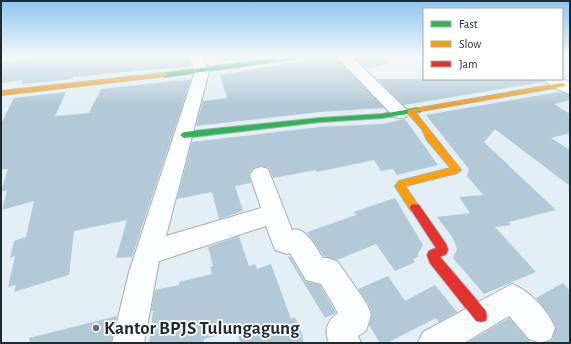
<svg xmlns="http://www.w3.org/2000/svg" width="571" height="344" font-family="'Alegreya Sans',sans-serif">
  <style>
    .building { fill: #b2cad7 }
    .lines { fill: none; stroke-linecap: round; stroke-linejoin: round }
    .street-casing { stroke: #a4aeb4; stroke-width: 2 }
    .fast-casing { stroke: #a4aeb4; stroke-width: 2 }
    .slow-casing { stroke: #a4aeb4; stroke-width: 2 }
    .jam-casing { stroke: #a4aeb4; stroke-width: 2 }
    .street { fill: #fbfdfe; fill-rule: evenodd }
    .fast { fill: #30b455; fill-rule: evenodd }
    .slow { fill: #ff9f0a; fill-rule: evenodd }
    .jam { fill: #e5322d; fill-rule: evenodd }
    .poi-dot { fill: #647076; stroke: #fff; stroke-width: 1.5 }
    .labels { text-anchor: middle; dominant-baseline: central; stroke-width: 3.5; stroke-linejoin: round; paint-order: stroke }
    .near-poi-label { font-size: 19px; font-weight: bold; fill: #1f2b32; stroke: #fff; text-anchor: start }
  </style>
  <rect width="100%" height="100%" fill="#e4eff5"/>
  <g class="building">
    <polygon points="44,57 187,57 191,66 74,77 73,79 21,84 23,80 1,83 1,62"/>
    <polygon points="215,57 254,57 217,62"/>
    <polygon points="304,57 336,57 384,108 320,112 196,126 203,101 227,98 220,75 301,61"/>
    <polygon points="354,57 387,57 388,64 366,68"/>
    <polygon points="191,79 132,257 116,258 127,220 74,231 69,275 14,292 16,285 8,287 15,256 10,258 14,241 26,237 34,201 2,210 7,190 1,192 8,169 1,169 1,124 14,98 66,92 55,116 89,113 101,89"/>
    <polygon points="377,79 543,79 544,82 404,105"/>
    <polygon points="559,92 570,95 570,100 554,104 570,114 570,133 551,138 570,150 570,186 495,129 484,142 556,210 509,222 511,225 495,227 536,272 484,294 453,258 457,249 453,238 437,217 470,213 459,197 483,195 467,176 469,169 426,115"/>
    <polygon points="405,119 438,165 397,175 393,169 381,171 374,160 317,172 316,170 273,178 269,168 261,166 253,168 249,174 251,183 235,186 243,211 219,219 212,192 177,199 192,142 320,127 382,124"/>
    <polygon points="395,198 423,245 418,254 418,257 413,259 415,262 395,271 376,244 337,260 324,256 307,232 356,215 354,212"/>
    <polygon points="239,236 249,266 255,264 257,269 271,264 291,319 295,317 303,336 302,337 304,343 240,343 237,331 204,339 204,343 149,343 153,311 151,311 155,290 179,285 179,282 212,274 210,267 213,266 208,247"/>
    <polygon points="290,256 305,281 320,285 336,313 325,318 288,257"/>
    <polygon points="388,276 405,301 435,285 457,312 439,322 436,318 387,343 380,343 369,325 372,314 368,303 358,289"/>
    <polygon points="563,283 570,291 570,343 545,343 552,340 556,327 549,314 536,298"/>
    <polygon points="117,316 111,343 30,343 29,338"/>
    <polygon points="509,318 528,340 531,341 529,343 468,342"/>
  </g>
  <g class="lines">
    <g class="street-casing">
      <g id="street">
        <path d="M188,57h14l7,14 -43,165 95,-28 -11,-33 4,-6 7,-2 7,2 24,61c14,-4 24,18 31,28h5l10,4 29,42 4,11 -5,16 -8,5 3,7h-32c-5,-12 -2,-23 9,-30l-17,-29 -15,-4 -16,-27 -3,1 -12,-4 -9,-24 -107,35 -15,82h-32l17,-71 66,-201z"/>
        <polygon points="337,57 352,57 406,109 409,113 406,117 400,118 394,117"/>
        <path d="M562,78l8,5v11c-8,-2 -21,-8 -26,-15z"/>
        <path d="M512,284c18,7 36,26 43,44l-4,11 -10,4 -12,-4 -20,-23 -45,27h-46l5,-11z"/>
      </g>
    </g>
    <g class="fast-casing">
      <g id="fast">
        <polygon points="282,57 299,57 296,59 165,77 162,75 165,73"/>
        <polygon points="417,108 421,110 420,112 382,118 320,122 184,138 180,135 184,132 320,118 382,114"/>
      </g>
    </g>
    <g class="slow-casing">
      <g id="slow">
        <polygon points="165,73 167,74 167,76 1,95 1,91"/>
        <polygon points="563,83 566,85 565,86 415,112 461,170 457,173 405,186 420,208 419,211 415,212 411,211 395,186 399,181 451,168 427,140 422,129 407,112 408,110"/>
      </g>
    </g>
    <g class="jam-casing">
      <polygon id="jam" points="415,204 419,205 446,244 448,250 446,254 440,257 486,311 487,316 486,321 481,322 476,321 430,263 427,255 429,251 436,248 410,208 411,205"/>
    </g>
    <use href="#street" class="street"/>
    <use href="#fast" class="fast"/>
    <use href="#slow" class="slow"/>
    <use href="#jam" class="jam"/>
  </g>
  <linearGradient id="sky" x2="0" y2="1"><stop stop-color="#8dc4f0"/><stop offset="0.54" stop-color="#f3f8fa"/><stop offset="1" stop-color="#f3f8fa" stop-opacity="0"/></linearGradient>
  <rect width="571" height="105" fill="url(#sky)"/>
  <circle class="poi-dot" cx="96" cy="328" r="4"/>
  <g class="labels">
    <g class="near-poi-label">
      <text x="104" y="328">Kantor BPJS Tulungagung</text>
    </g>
  </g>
  <rect width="571" height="344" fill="none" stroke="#1f2b32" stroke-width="4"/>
  <rect x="423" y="8" width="140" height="72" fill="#ffffff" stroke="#a5aaad"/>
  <rect x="431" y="21" width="20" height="6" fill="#30b455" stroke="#a5aaad"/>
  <text x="459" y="28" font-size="12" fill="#1f2b32">Fast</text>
  <rect x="431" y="41" width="20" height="6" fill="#ff9f0a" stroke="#a5aaad"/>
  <text x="459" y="48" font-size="12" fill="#1f2b32">Slow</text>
  <rect x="431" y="61" width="20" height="6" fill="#e5322d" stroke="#a5aaad"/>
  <text x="459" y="68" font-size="12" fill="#1f2b32">Jam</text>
</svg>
